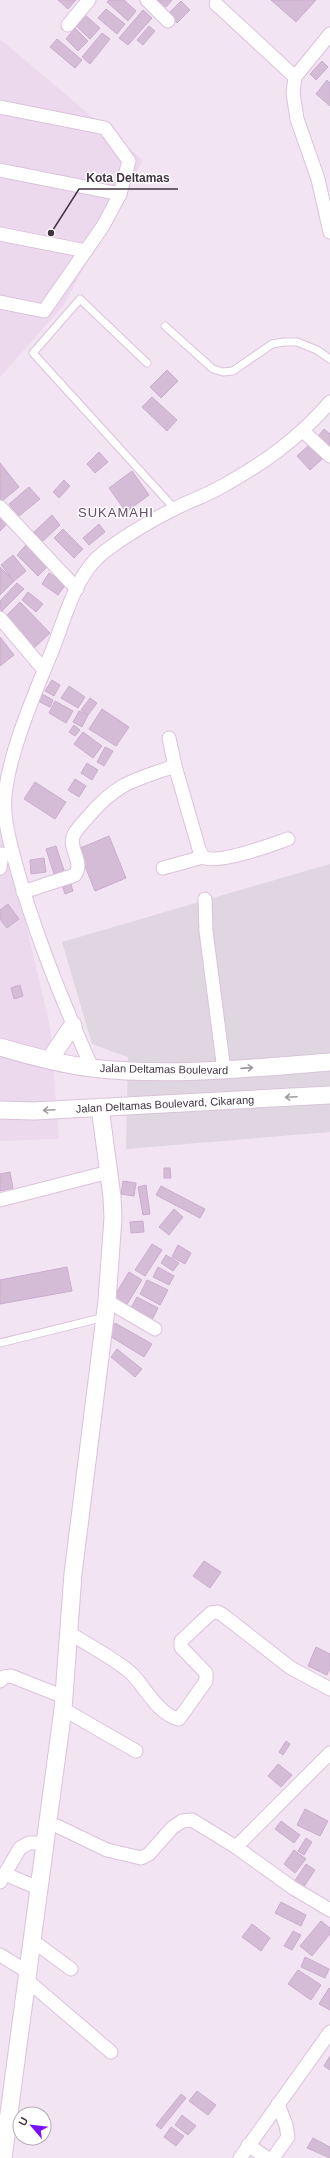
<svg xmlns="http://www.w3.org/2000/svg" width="330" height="2158" font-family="Arial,sans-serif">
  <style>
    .residential { fill: #edd9ed }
    .industrial { fill: #dfd6e1 }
    .building { fill: #d4bcd7; stroke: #cbacce }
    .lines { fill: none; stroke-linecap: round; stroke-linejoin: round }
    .service-casing { stroke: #dbc3db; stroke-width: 9 }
    .minor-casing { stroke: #dbc3db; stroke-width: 15 }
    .tertiary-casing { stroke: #dbc3db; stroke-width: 19 }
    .service { stroke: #fff; stroke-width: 7 }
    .minor { stroke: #fff; stroke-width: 13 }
    .tertiary { stroke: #fff; stroke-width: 17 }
    .oneway { stroke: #a19aa2 }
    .labels { text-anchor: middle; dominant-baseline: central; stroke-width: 3; stroke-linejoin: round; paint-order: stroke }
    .street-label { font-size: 11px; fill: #433444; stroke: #fff }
    .quarter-label { font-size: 13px; letter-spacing: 1px; fill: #644b67; stroke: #fff }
    .leader { fill: none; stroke: #433444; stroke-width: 1.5 }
    .callout-dot { fill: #433444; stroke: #fff; stroke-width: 1.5 }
    .callout-label { font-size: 12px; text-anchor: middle; font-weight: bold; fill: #433444; stroke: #fff; stroke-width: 3; stroke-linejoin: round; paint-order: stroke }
  </style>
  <rect width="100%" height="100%" fill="#f2e4f2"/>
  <g class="residential">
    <polygon points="0,39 143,160 63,306 0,377"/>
    <polygon points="0,829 5,855 19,894 50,1027 59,1139 0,1141"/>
  </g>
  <polygon class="industrial" points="330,864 330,1132 126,1149 128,1057 92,1044 62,942"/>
  <g class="building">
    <polygon points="58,0 76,0 68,9"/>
    <polygon points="109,0 124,0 136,11 128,21 107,2"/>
    <polygon points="158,0 172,0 166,7"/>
    <polygon points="271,0 316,0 296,22"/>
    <polygon points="181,1 190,10 177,23 168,14"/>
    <polygon points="106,9 125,24 117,34 98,18"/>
    <polygon points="143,10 152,18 128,45 119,38"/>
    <polygon points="85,15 100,28 90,39 75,25"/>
    <polygon points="149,26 155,31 143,45 137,40"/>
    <polygon points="75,28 88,41 78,51 66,39"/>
    <polygon points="102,33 110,39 90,64 82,57"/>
    <polygon points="57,39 82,60 75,68 50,47"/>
    <polygon points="322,61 328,67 316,80 310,74"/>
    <polygon points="327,80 330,83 330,106 316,94"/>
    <polygon points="167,370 178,381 161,398 150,387"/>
    <polygon points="152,397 177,420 167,431 142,407"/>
    <polygon points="324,429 330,434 330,450 316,439"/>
    <polygon points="309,445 322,459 310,470 297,456"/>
    <polygon points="99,452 108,462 95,473 87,464"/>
    <polygon points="0,463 19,487 2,501 0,499"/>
    <polygon points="132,471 149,495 126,512 109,488"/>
    <polygon points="64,480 70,486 59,498 53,492"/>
    <polygon points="29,487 40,499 19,516 9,504"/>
    <polygon points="52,515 60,525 43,541 34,532"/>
    <polygon points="0,516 8,523 0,531"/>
    <polygon points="99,524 105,532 89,545 83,538"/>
    <polygon points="63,529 83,549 74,558 54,538"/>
    <polygon points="26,545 48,566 38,576 17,555"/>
    <polygon points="13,555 26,571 14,581 1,565"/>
    <polygon points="0,567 14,581 0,595"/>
    <polygon points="49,573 66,584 58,595 42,584"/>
    <polygon points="17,583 24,589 1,612 0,601"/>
    <polygon points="28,592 43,604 36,612 22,600"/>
    <polygon points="20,602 50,633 34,648 5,617"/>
    <polygon points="0,637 14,655 0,666"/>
    <polygon points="52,680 60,685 54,696 45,691"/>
    <polygon points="69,686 85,697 78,708 61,698"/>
    <polygon points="42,694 53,700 50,707 38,701"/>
    <polygon points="90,698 97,703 88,715 81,710"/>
    <polygon points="55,701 73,711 66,723 49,713"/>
    <polygon points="102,709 129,727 116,746 89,729"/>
    <polygon points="79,711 88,715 82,727 73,722"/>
    <polygon points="74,725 80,730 75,736 69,732"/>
    <polygon points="83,732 102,746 93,758 74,744"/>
    <polygon points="105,747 113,751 104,766 97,762"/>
    <polygon points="87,763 98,770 92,780 81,773"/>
    <polygon points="75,779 86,786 79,797 68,790"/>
    <polygon points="35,782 66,802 55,819 24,799"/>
    <polygon points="109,836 126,878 95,891 78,849"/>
    <polygon points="56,846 64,870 54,874 46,849"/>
    <polygon points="44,858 46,872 31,874 30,860"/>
    <polygon points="70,881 73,891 65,894 62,884"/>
    <polygon points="8,904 19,919 7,928 0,919 0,910"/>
    <polygon points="20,985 23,996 14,999 11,988"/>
    <polygon points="164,1168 170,1168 171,1178 164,1178"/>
    <polygon points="10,1172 13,1188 0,1191 0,1174"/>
    <polygon points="123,1181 136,1183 134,1196 121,1194"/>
    <polygon points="146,1185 150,1214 143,1215 138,1187"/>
    <polygon points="161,1186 205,1209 200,1218 156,1195"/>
    <polygon points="174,1209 183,1217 169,1235 159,1227"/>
    <polygon points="143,1221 144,1232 131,1233 130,1222"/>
    <polygon points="152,1244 162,1250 145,1276 135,1270"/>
    <polygon points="178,1245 191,1253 185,1264 172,1257"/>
    <polygon points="166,1255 179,1263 173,1271 161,1263"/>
    <polygon points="67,1267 72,1291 0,1304 0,1280"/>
    <polygon points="158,1267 174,1276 169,1285 153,1277"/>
    <polygon points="129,1272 142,1280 124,1309 112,1300"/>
    <polygon points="147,1280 168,1290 160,1305 140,1294"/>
    <polygon points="137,1297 158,1308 152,1320 131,1308"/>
    <polygon points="115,1323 152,1344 144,1357 108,1335"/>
    <polygon points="117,1349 142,1369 135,1377 111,1357"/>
    <polygon points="204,1561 221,1572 210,1588 193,1576"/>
    <polygon points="316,1647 330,1654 330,1668 327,1675 308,1666"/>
    <polygon points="286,1741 290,1744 283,1755 279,1752"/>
    <polygon points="278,1764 292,1775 281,1787 268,1776"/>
    <polygon points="305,1809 328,1821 320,1836 297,1825"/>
    <polygon points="281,1821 300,1835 294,1843 275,1829"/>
    <polygon points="306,1838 312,1842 304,1855 298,1851"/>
    <polygon points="294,1850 306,1859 295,1873 284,1864"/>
    <polygon points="306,1864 315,1870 303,1888 294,1882"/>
    <polygon points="281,1902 306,1915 301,1926 275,1913"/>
    <polygon points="321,1921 330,1928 330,1934 312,1956 300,1946"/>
    <polygon points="252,1924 270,1938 261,1951 242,1937"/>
    <polygon points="293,1931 301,1935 292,1950 284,1946"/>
    <polygon points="305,1957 329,1969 325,1978 301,1967"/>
    <polygon points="298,1970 321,1985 311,2000 288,1984"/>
    <polygon points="329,1988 330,1989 330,2010 319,2004"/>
    <polygon points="330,2056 330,2070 324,2066"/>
    <polygon points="197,2091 216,2105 208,2115 189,2101"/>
    <polygon points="181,2094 186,2098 161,2129 156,2125"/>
    <polygon points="182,2115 196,2126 188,2135 175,2125"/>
    <polygon points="171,2127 184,2136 176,2146 164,2137"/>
    <polygon points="313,2138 330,2147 330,2158 307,2148"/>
  </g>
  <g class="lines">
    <g class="service-casing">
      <g id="service">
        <polyline points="165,326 213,369 223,372 233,371 272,344 284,342 297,342 317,350 330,359"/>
        <polyline points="147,363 80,299 33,353 174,508"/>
        <polyline points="0,1343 105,1317"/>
      </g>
    </g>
    <g class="minor-casing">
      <g id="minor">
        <polyline points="147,0 168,21"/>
        <polyline points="216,4 295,77"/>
        <polyline points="68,25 89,0"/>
        <polyline points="330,34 295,77 293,93 297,119 318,179 330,232"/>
        <polyline points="0,107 105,128 129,161 120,194 103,226 44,311 0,302"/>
        <polyline points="0,170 120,194"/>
        <polyline points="0,234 86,251"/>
        <polyline points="304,432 330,456"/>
        <polyline points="0,507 77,589"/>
        <polyline points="0,618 44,670"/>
        <polyline points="169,738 175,766"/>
        <polyline points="0,854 2,854 0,868"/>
        <polyline points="163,868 203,857"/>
        <path d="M23,892l52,-17c9,-14 -6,-24 -2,-38 2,-7 10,-14 14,-19 29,-35 47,-38 88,-52l24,83 4,8c14,8 68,-12 85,-18"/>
        <polyline points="205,899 206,931 224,1070"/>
        <path d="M92,1068c-30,-68 -59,-138 -78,-210 -5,-20 -11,-41 -9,-62 4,-44 30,-103 47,-145 13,-32 23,-77 52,-99 21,-16 46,-31 70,-43 15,-8 31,-13 45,-21 44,-24 78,-48 111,-86"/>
        <polyline points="0,1200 109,1172"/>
        <polyline points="107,1301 155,1329"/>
        <path d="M68,1632c18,12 50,28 65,43 12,13 27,41 46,44l27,-38v-8l-25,-26v-6l30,-28 7,-1 5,3 68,53 39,21"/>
        <polyline points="0,1681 4,1677 11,1676 64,1697"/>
        <polyline points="63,1709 136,1751"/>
        <polyline points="48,1824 57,1826 107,1850 141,1858 149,1854 172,1828 182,1821 192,1820 236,1847 293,1888 330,1910"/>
        <polyline points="236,1847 330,1753"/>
        <polyline points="5,1874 40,1889"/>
        <polyline points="0,1882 20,1848 29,1843 45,1843"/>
        <polyline points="33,1941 71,1969"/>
        <polyline points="0,1955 28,1972"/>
        <polyline points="28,1981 111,2052"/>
        <polyline points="248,2145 267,2158"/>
        <polyline points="240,2158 330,2032"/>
        <polyline points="273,2158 288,2137 286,2125 278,2104"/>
      </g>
    </g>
    <g class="tertiary-casing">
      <g id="tertiary">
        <path d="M0,1047c27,8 65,18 92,21 78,9 160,0 238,-6"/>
        <polyline points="50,1059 73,1025"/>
        <polyline points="0,1110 34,1111 330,1095"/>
        <polyline points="3,2158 63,1709 73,1574 107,1301 113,1218 112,1197 100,1107"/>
      </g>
    </g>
    <use href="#service" class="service"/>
    <use href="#minor" class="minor"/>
    <use href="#tertiary" class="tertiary"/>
  </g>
  <defs><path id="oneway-shaft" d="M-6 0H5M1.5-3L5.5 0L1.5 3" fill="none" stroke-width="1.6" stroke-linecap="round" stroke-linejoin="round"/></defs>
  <g class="oneway">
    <use href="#oneway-shaft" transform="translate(247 1068) rotate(-4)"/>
    <use href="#oneway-shaft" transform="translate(291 1097) rotate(177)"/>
    <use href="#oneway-shaft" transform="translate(49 1110) rotate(177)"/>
  </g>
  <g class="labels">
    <g class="street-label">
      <text transform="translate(164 1069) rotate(1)">Jalan Deltamas Boulevard</text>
      <text transform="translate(165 1104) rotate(-3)">Jalan Deltamas Boulevard, Cikarang</text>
    </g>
    <g class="quarter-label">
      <text x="116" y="512">SUKAMAHI</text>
    </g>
  </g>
  <path class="leader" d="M51 233L79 189H178"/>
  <circle class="callout-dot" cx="51" cy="233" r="4"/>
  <g class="callout-label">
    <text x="128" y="182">Kota Deltamas</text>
  </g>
  <g transform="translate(32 2126) rotate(298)"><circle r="19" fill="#ffffff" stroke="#b4aeb4"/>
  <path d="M0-3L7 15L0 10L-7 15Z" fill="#7a11fc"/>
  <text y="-6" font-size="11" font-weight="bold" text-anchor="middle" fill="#433444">U</text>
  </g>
</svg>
